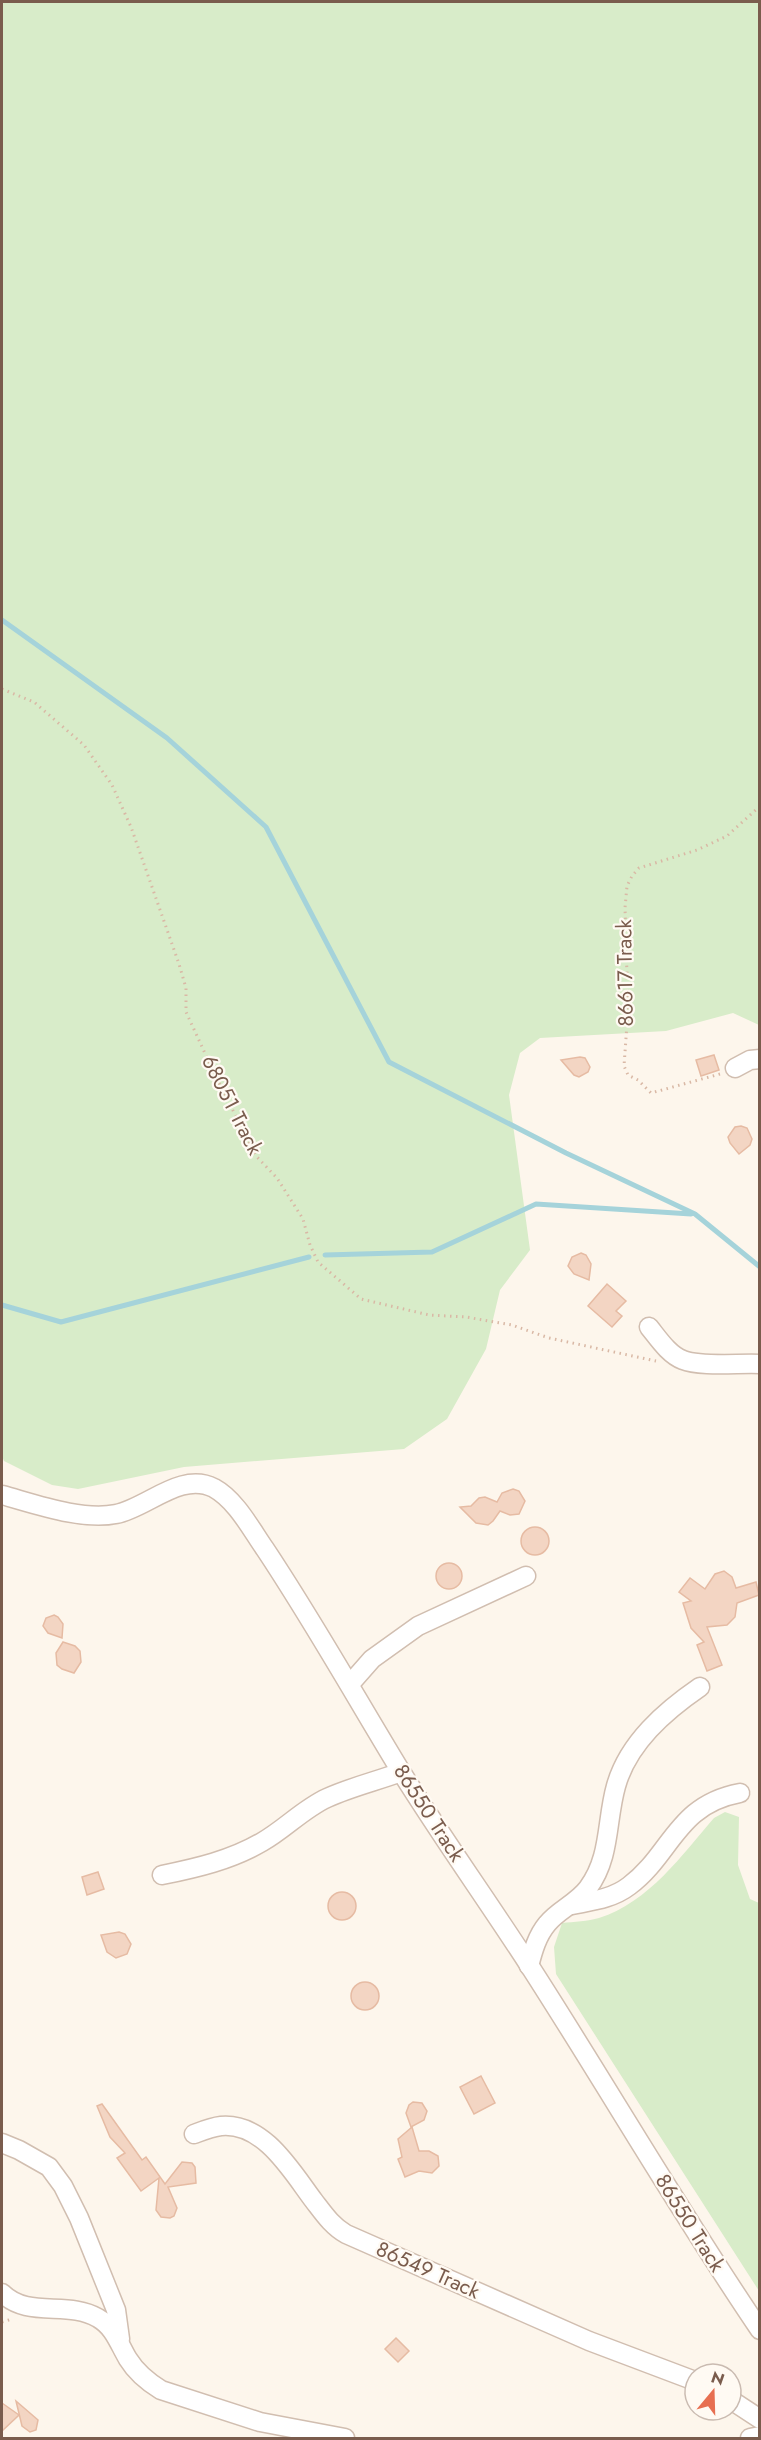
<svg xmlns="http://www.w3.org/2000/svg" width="761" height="2440" font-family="Jost,sans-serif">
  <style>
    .green { fill: #d8ecc9 }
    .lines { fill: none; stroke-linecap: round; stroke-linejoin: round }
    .stream { stroke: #a5d3da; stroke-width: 5 }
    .building { fill: #f3d5c3; stroke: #e6bba3; stroke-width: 1.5 }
    .minor-casing { stroke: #d1beb0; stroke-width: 21 }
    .path { stroke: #d9b8a5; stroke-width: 3; stroke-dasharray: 1.5 4.5; stroke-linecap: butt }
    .minor { stroke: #fff; stroke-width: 18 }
    .labels { text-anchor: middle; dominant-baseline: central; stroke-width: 4.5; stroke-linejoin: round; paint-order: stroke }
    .street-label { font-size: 21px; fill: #7a5c4d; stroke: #fffaf3 }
  </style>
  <rect width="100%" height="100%" fill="#fdf6ec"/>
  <g class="green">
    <polygon points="2,2 759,2 759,1025 733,1013 666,1031 540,1038 520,1053 509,1095 530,1250 500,1290 486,1349 447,1419 404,1449 184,1467 78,1489 52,1485 4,1461 2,1456"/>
    <path d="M725,1812l14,5 -1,48 12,34 9,4v388l-203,-317 -2,-27 8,-24c12,-1 26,-2 37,-5 50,-16 83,-63 115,-100z"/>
  </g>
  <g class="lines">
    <g class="stream">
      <polyline points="2,620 167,738 266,827 389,1062 566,1153 695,1214 760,1267"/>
      <polyline points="325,1255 432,1252 536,1204 691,1214"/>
      <polyline points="2,1305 61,1322 309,1257"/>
    </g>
  </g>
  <g class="building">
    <polygon points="714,1055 719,1070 701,1076 696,1060"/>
    <polygon points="580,1057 585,1058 590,1067 588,1072 579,1077 574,1075 561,1060"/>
    <polygon points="741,1126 747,1128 752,1139 750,1145 739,1154 730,1143 728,1137 735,1127"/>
    <polygon points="581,1253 586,1255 591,1264 589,1280 574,1274 568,1266 572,1257"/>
    <polygon points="607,1284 626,1301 616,1311 622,1316 612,1327 588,1306"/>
    <polygon points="513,1489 519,1491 525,1501 519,1514 510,1515 500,1511 493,1521 488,1525 476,1523 460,1507 471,1506 479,1498 485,1497 497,1502 502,1493"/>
    <circle cx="535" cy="1541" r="14"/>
    <circle cx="449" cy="1576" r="13"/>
    <polygon points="724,1571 732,1577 736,1588 756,1582 759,1595 737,1603 735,1617 727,1625 707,1627 722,1665 707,1671 697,1645 704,1642 691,1628 683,1603 691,1601 679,1592 690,1578 705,1589 715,1574"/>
    <polygon points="54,1615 58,1617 63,1624 62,1638 48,1633 43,1626 46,1618"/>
    <polygon points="63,1642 75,1646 80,1651 81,1662 74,1673 62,1669 57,1665 56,1653"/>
    <polygon points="98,1872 104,1889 87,1895 82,1877"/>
    <circle cx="342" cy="1906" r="14"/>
    <polygon points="119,1932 125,1934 131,1944 127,1954 116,1958 107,1952 101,1935"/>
    <circle cx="365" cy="1996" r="14"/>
    <polygon points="481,2076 495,2103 474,2114 460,2087"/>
    <polygon points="413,2102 422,2103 427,2111 424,2120 411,2127 406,2113 409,2105"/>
    <polygon points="102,2104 142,2160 146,2157 165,2184 182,2162 192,2163 195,2167 196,2183 168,2187 177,2208 174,2216 170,2218 161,2217 156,2210 159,2178 141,2191 117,2158 125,2153 110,2137 97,2106"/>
    <polygon points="412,2127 419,2151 429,2151 438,2156 439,2166 432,2173 419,2171 405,2177 398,2159 402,2157 398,2139"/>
    <polygon points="396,2338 409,2351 398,2362 385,2349"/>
    <polygon points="16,2401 38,2420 36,2430 30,2432 22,2426"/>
    <polygon points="2,2403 19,2415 2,2431"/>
  </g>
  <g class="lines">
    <g class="minor-casing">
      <g id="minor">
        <polyline points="735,1068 750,1060 760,1059"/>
        <path d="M649,1327c9,11 20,28 34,33 17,7 56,3 77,4"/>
        <path d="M2,1495c33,9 80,26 114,19 31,-6 65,-43 98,-26 22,12 37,41 51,61 48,72 90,147 135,221 41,66 87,130 129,195 78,121 150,246 231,365"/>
        <polyline points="350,1684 372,1659 418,1626 526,1576"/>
        <path d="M162,1875c35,-7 69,-15 100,-33 23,-13 41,-33 65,-44 24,-11 50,-17 74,-26"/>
        <path d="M572,1905c19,-4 40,-6 57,-19 43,-32 47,-81 111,-93"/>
        <path d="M529,1966c4,-15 8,-30 18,-42 11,-14 30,-21 41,-36 23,-31 18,-67 28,-102 12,-43 49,-75 84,-99"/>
        <path d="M194,2134c8,-3 18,-7 27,-8 43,-4 71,46 93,75 10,13 18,25 32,33l243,107 106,40"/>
        <polyline points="2,2143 19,2150 49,2167 63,2186 79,2218 116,2310 120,2339"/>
        <path d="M2,2293c26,26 66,7 96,25 16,9 21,26 30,41 8,13 20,23 33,31l99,32 85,16"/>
        <polyline points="731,2400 760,2419"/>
        <polyline points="750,2438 760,2436"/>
      </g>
    </g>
    <g class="path">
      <polyline points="2,689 34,702 84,745 112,785 131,827 179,964 186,988 186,1012 215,1075 256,1156 277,1178 303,1219 310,1245 318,1262 361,1299 429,1315 466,1317 512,1325 549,1338 656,1361"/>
      <polyline points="720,1074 651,1093 638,1080 628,1075 624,1066 628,1010 625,908 627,886 632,876 639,868 697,850 727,836 760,806"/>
      <polyline points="2,2322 12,2319"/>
    </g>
    <use href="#minor" class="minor"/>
  </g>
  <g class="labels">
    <g class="street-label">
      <text transform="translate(625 973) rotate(-91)">86617 Track</text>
      <text transform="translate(232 1105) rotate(63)">68051 Track</text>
      <text transform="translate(429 1813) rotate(57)">86550 Track</text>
      <text transform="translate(690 2223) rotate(58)">86550 Track</text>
      <text transform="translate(428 2270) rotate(24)">86549 Track</text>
    </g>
  </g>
  <rect width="761" height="2440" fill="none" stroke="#7a5c4d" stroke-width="6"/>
  <g transform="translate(713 2392) rotate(19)"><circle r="28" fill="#fffaf3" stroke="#cabbb1" stroke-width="1.5"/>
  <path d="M0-4.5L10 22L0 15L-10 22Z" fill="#e76f51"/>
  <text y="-9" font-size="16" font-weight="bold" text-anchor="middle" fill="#7a5c4d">N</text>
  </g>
</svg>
